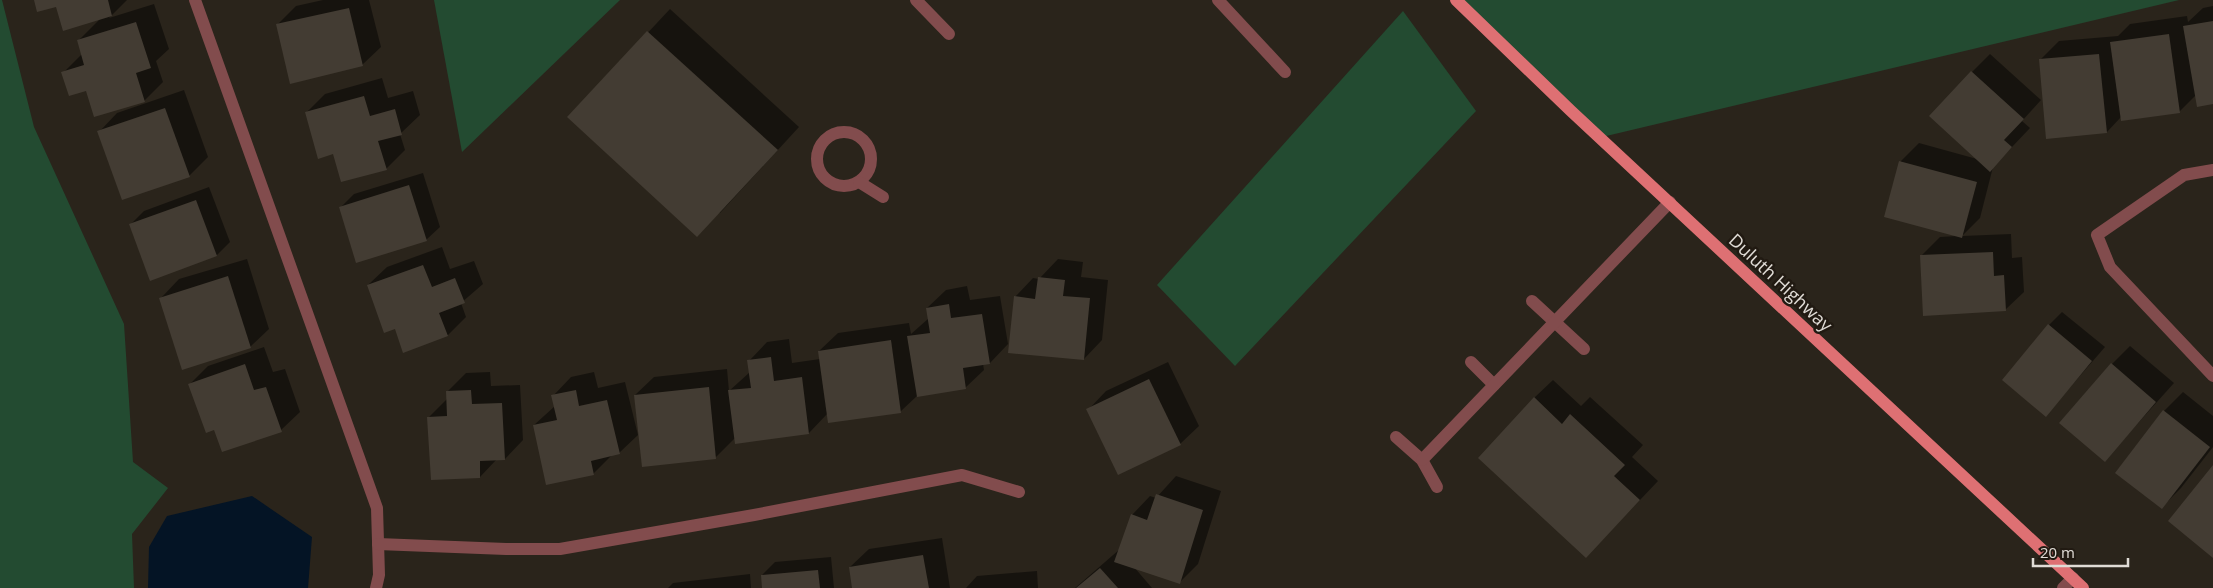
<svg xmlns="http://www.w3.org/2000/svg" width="2213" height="588" font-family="'Open Sans',sans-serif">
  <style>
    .green { fill: #234b31 }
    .water { fill: #041425 }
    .shadow { fill: #0007 }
    .building { fill: #433c33 }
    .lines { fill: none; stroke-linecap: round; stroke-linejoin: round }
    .service { stroke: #824c4d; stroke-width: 12 }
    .minor { stroke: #824c4d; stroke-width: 12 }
    .primary { stroke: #de7073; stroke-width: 12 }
    .labels { text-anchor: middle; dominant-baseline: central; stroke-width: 5; stroke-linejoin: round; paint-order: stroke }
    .street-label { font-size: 18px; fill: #e0dcd6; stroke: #211a12 }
  </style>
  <rect width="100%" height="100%" fill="#2a241b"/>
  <g class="green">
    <polygon points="0,0 2,0 34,127 124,324 133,462 168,488 132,534 134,588 0,588"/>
    <polygon points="434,0 620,0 462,152"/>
    <polygon points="1458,0 2179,0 1602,137"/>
    <polygon points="1403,11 1476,111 1235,366 1157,285"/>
  </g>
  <polygon class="water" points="252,496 312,537 308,588 148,588 149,547 167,516"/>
  <g class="shadow">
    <polygon points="35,0 127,0 109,18 154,4 169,49 156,61 163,82 144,101 87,90 63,73 82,54 78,41 100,19"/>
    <polygon points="323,0 369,0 381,47 362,65 277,25 296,6"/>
    <polygon points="2213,6 2213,103 2196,95 2179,112 2121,117 2107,132 2040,60 2059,41 2118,36 2130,24 2187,16 2188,22 2203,8"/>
    <polygon points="670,9 799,127 720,213 569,117"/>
    <polygon points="1990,54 2041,100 2022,121 2030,128 1993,167 1980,218 1962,236 2011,234 2012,258 2022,257 2024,292 2005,310 1921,256 1940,237 1957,236 1886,216 1901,161 1919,143 1977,159 1972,72"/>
    <polygon points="382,78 388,98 413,91 420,115 400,134 405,150 386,169 334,153 306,113 325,94"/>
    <polygon points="184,90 208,157 189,176 99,132 117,113"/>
    <polygon points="423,173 440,227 426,240 341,207 354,194"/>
    <polygon points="209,187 230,242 217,255 131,224 144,211"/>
    <polygon points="442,247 450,269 474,261 483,284 461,303 466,317 448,335 395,327 368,285 387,267"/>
    <polygon points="247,259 269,329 250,347 161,298 179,279"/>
    <polygon points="1058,259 1083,262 1081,277 1108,280 1102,340 1084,359 1015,297 1033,278 1039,279"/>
    <polygon points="967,286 970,300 1000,296 1008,344 990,363 983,364 984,370 965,388 917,396 901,411 829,421 828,413 809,433 735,438 716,457 635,395 654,377 727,369 729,391 750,372 749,361 767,342 789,339 792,363 820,359 819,351 838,333 909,323 911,334 929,318 927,308 946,290"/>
    <polygon points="2062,312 2105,347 2046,415 2049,325"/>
    <polygon points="2130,346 2174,383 2104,461 2112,364"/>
    <polygon points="264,347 273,372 285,369 300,412 281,430 215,429 190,384 208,366"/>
    <polygon points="1168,362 1199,426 1180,444 1088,410 1106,391"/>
    <polygon points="490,372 491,386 520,385 523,440 505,459 497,459 480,477 429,417 448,398 447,392 466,373"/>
    <polygon points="594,372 598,388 625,382 638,435 619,453 612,455 593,474 534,425 555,406 553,396 571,377"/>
    <polygon points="1553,380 1581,406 1590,397 1643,445 1632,457 1658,481 1604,538 1534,398"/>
    <polygon points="2183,392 2213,416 2213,447 2181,488 2162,507 2164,411"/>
    <polygon points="1176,476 1221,491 1198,564 1179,583 1134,567 1152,588 1075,588 1120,549 1132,515 1150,496 1156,498"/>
    <polygon points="942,538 950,588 854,588 850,567 869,549"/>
    <polygon points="831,557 834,588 763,588 762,575 775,562"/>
    <polygon points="1037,571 1038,588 966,588 977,576"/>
    <polygon points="750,574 751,588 668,588 673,583"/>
  </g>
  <g class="building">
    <polygon points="34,0 108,0 112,16 63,31 56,7 37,12"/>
    <polygon points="349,8 363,66 290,84 276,24"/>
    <polygon points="2213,21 2213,104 2197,107 2183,26"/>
    <polygon points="136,22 151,68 136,73 145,102 94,117 86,91 69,96 61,72 84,65 77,40"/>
    <polygon points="647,31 778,150 697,237 567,117"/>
    <polygon points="2169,34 2180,113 2121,121 2110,42"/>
    <polygon points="2099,54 2107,133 2046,139 2039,59"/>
    <polygon points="1971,71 2024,119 2004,140 2012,147 1990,172 1929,116"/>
    <polygon points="364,96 370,116 395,109 402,135 378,141 387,170 341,182 333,154 318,159 305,112"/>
    <polygon points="165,108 190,177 122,200 97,131"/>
    <polygon points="1899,161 1977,182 1962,238 1884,217"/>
    <polygon points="409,185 427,241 356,263 339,207"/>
    <polygon points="196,200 217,256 150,281 129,224"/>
    <polygon points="1993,252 1994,276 2004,275 2006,311 1923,316 1920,255"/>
    <polygon points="423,265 432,287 455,278 465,303 439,313 448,336 403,353 395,329 384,333 367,285"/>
    <polygon points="228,276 251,348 182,370 159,298"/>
    <polygon points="1038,277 1065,280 1063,296 1090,298 1084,360 1008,353 1014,296 1035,299"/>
    <polygon points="949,304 951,318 982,314 990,364 963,368 966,389 917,397 907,336 930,333 926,308"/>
    <polygon points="2048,324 2092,361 2046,417 2002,380"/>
    <polygon points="891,340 901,413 828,423 818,351"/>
    <polygon points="771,357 774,381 802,377 809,434 735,444 728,390 751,388 747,360"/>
    <polygon points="2111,363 2156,402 2105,462 2059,423"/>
    <polygon points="245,364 254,390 266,387 282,432 222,452 214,430 206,433 188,384"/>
    <polygon points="1149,379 1181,445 1118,475 1086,409"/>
    <polygon points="709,387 716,459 642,467 634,395"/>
    <polygon points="471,390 472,404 502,403 505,460 480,461 480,478 431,480 427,417 447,416 446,391"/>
    <polygon points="576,390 579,406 607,400 620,454 591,461 594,475 546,485 533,425 557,420 551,395"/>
    <polygon points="1534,397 1562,424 1570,414 1625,465 1614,476 1640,500 1586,558 1478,458"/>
    <polygon points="2163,410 2210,447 2162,509 2115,473"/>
    <polygon points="2213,465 2213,558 2168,521"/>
    <polygon points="1156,494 1203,510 1180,584 1114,562 1131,514 1147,520"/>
    <polygon points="923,555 929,588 852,588 849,567"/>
    <polygon points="1100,568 1118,588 1076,588"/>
    <polygon points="818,570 820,588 762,588 761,575"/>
  </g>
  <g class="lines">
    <g class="service">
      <polyline points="916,0 949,34"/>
      <polyline points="1218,0 1285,72"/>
      <circle cx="844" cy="159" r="27"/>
      <polyline points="859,182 883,197"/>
      <polyline points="1532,301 1584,349"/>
      <polyline points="1471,362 1494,385"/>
      <polyline points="1396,437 1422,460 1437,487"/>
      <polyline points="1422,460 1670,202"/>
      <polyline points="2063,588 2073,578"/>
    </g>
    <g class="minor">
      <polyline points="195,0 377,508 379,575 376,588"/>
      <polyline points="2213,170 2184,175 2097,235 2110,267 2213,376"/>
      <polyline points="378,544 506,549 560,549 754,515 962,475 1019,492"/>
    </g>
    <polyline class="primary" points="1456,0 1571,111 2083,588"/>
  </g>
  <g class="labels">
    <g class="street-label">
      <text transform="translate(1781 282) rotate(43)">Duluth Highway</text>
    </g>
  </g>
  <path d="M2033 558v8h95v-8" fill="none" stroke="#e0dcd6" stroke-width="2.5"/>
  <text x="2040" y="558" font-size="15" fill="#e0dcd6" stroke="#211a12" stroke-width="4" paint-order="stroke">20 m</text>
</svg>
